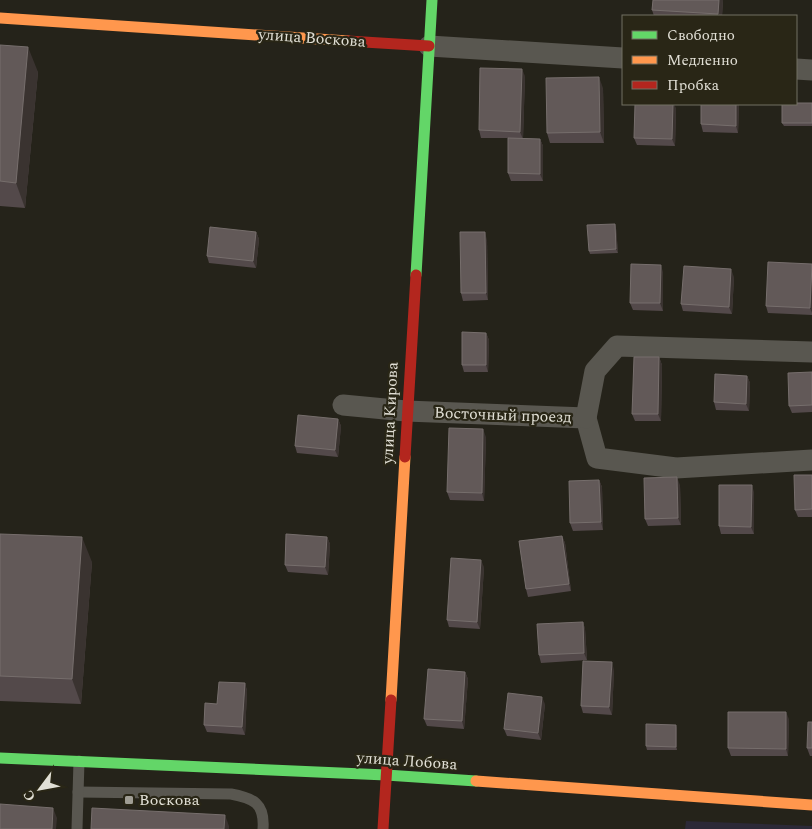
<svg xmlns="http://www.w3.org/2000/svg" width="812" height="829" font-family="Spectral,serif">
  <style>
    .industrial { fill: #2c2937 }
    .lines { fill: none; stroke-linecap: round; stroke-linejoin: round }
    .lane { stroke: #595750; stroke-width: 11 }
    .street { stroke: #595750; stroke-width: 21 }
    .fast { stroke: #63d668; stroke-width: 11 }
    .slow { stroke: #ff974d; stroke-width: 11 }
    .jam { stroke: #b3261e; stroke-width: 11 }
    .wall { fill: #53494a }
    .shaded-wall { fill: #3a3330 }
    .building { fill: #625958; stroke: #766e6c }
    .poi-dot { fill: #9f9d94; stroke: #292616; stroke-width: 2 }
    .labels { text-anchor: middle; dominant-baseline: central; stroke-width: 4.5; stroke-linejoin: round; paint-order: stroke }
    .street-label { font-size: 16px; fill: #e1dfd5; stroke: #292616 }
    .poi-label { font-size: 16px; fill: #e1dfd5; stroke: #292616; text-anchor: start }
  </style>
  <rect width="100%" height="100%" fill="#25231a"/>
  <polygon class="industrial" points="686,821 812,826 812,829 685,829"/>
  <g class="lines">
    <g class="lane">
      <path d="M78,792l153,2c22,4 34,9 32,35"/>
      <polyline points="77,829 79,761"/>
    </g>
    <g class="street">
      <polyline points="429,46 623,58"/>
      <polyline points="796,69 812,70"/>
      <polyline points="343,405 406,411 586,418 597,458 676,468 812,460"/>
      <polyline points="586,418 595,371 617,346 812,352"/>
    </g>
    <g class="fast">
      <polyline points="416,275 432,0"/>
      <polyline points="0,758 386,775 476,781"/>
    </g>
    <g class="slow">
      <polyline points="0,18 348,41"/>
      <polyline points="391,700 405,457"/>
      <polyline points="476,781 812,805"/>
    </g>
    <g class="jam">
      <polyline points="348,41 429,46"/>
      <polyline points="405,457 416,275"/>
      <polyline points="383,829 391,700"/>
    </g>
  </g>
  <g class="wall">
    <polygon points="653,0 723,0 722,16 654,16 652,10"/>
    <polygon points="0,45 38,72 25,208 0,206"/>
    <polygon points="525,76 523,138 540,139 543,146 543,181 511,181 508,173 508,138 481,138 479,130"/>
    <polygon points="603,88 604,143 550,143 547,133"/>
    <polygon points="812,103 812,126 784,126 782,123"/>
    <polygon points="739,104 738,133 703,132 701,124"/>
    <polygon points="676,108 675,146 637,145 634,138"/>
    <polygon points="615,224 616,228 618,253 590,254 589,251"/>
    <polygon points="256,232 259,239 256,268 209,263 207,256"/>
    <polygon points="487,240 488,300 463,301 461,293"/>
    <polygon points="812,264 812,315 768,313 766,306"/>
    <polygon points="663,272 663,311 633,310 630,303"/>
    <polygon points="734,277 732,314 683,311 681,304"/>
    <polygon points="486,333 489,340 488,372 464,372 462,365"/>
    <polygon points="659,357 662,365 661,421 635,421 632,414"/>
    <polygon points="812,372 812,412 792,413 789,406"/>
    <polygon points="747,376 750,383 749,411 716,410 714,402"/>
    <polygon points="338,419 341,426 338,457 297,453 295,446"/>
    <polygon points="486,437 484,501 450,500 447,492"/>
    <polygon points="812,475 812,517 798,517 795,510"/>
    <polygon points="599,480 602,487 603,530 573,531 570,523"/>
    <polygon points="680,485 681,525 648,526 645,519"/>
    <polygon points="754,492 754,534 721,534 719,526"/>
    <polygon points="0,534 92,562 81,704 0,701"/>
    <polygon points="562,536 565,543 571,591 528,597 526,589"/>
    <polygon points="327,537 330,544 328,575 288,572 285,565"/>
    <polygon points="484,567 480,629 449,627 447,620"/>
    <polygon points="583,622 585,629 587,660 541,663 539,655"/>
    <polygon points="614,670 612,715 583,713 581,706"/>
    <polygon points="465,672 468,679 464,729 427,726 424,719"/>
    <polygon points="245,683 247,691 245,735 207,732 204,725 217,704"/>
    <polygon points="545,704 541,740 507,736 504,729"/>
    <polygon points="789,719 788,756 731,756 728,748"/>
    <polygon points="812,722 812,756 810,756 807,748"/>
    <polygon points="677,728 677,750 647,750 646,746"/>
  </g>
  <g class="shaded-wall">
    <polygon points="719,0 723,0 722,16 718,16 718,14"/>
    <polygon points="28,47 38,72 25,208 16,183"/>
    <polygon points="522,69 525,76 523,139 520,132"/>
    <polygon points="599,77 603,88 604,143 600,132"/>
    <polygon points="673,104 674,104 676,108 675,146 672,139"/>
    <polygon points="736,104 739,104 738,133 736,126"/>
    <polygon points="540,139 543,146 543,181 540,174"/>
    <polygon points="615,224 616,228 618,253 616,249"/>
    <polygon points="256,232 259,239 256,268 253,261"/>
    <polygon points="485,232 487,240 488,300 486,293"/>
    <polygon points="661,265 663,272 663,311 660,303"/>
    <polygon points="731,269 734,277 732,314 729,307"/>
    <polygon points="812,269 812,313 810,308"/>
    <polygon points="486,333 489,340 488,372 486,365"/>
    <polygon points="659,357 662,365 661,421 658,414"/>
    <polygon points="747,376 750,383 749,411 746,404"/>
    <polygon points="338,419 341,426 338,457 335,450"/>
    <polygon points="483,429 486,437 484,501 482,493"/>
    <polygon points="677,477 680,485 681,525 678,518"/>
    <polygon points="599,480 602,487 603,530 601,522"/>
    <polygon points="752,485 754,492 754,534 751,527"/>
    <polygon points="562,536 565,543 571,591 569,584"/>
    <polygon points="82,537 92,562 81,704 72,679"/>
    <polygon points="327,537 330,544 328,575 325,567"/>
    <polygon points="481,560 484,567 480,629 477,622"/>
    <polygon points="583,622 585,629 587,660 584,653"/>
    <polygon points="612,662 614,670 612,715 609,707"/>
    <polygon points="465,672 468,679 464,729 462,721"/>
    <polygon points="245,683 247,691 245,735 242,727"/>
    <polygon points="542,697 545,704 541,740 538,733"/>
    <polygon points="786,712 789,719 788,756 786,749"/>
    <polygon points="676,725 677,728 677,750 676,747"/>
    <polygon points="53,808 57,818 56,829 52,829"/>
    <polygon points="225,815 229,826 229,829 224,829"/>
  </g>
  <g class="building">
    <polygon points="653,0 719,0 718,14 652,10"/>
    <polygon points="0,45 28,47 16,183 0,181"/>
    <polygon points="480,68 522,69 520,132 479,130"/>
    <polygon points="599,77 600,132 547,133 546,78"/>
    <polygon points="796,103 812,103 812,123 782,123 782,104 796,104"/>
    <polygon points="635,104 673,104 672,139 634,138"/>
    <polygon points="701,104 736,104 736,126 701,124"/>
    <polygon points="508,138 540,139 540,174 508,173"/>
    <polygon points="615,224 616,249 589,251 587,225"/>
    <polygon points="210,227 256,232 253,261 207,256"/>
    <polygon points="460,232 485,232 486,293 461,293"/>
    <polygon points="768,262 812,264 810,308 766,306"/>
    <polygon points="631,264 661,265 660,303 630,303"/>
    <polygon points="684,266 731,269 729,307 681,304"/>
    <polygon points="462,332 486,333 486,365 462,365"/>
    <polygon points="634,357 659,357 658,414 632,414"/>
    <polygon points="812,372 812,405 789,406 788,373"/>
    <polygon points="715,374 747,376 746,404 714,402"/>
    <polygon points="298,415 338,419 335,450 295,446"/>
    <polygon points="449,428 483,429 482,493 447,492"/>
    <polygon points="794,475 812,475 812,509 795,510"/>
    <polygon points="677,477 678,518 645,519 644,478"/>
    <polygon points="599,480 601,522 570,523 569,481"/>
    <polygon points="719,485 752,485 751,527 719,526"/>
    <polygon points="0,534 82,537 72,679 0,676"/>
    <polygon points="286,534 327,537 325,567 285,565"/>
    <polygon points="562,536 569,584 526,589 519,541"/>
    <polygon points="451,558 481,560 477,622 447,620"/>
    <polygon points="583,622 584,653 539,655 537,624"/>
    <polygon points="583,661 612,662 609,707 581,706"/>
    <polygon points="428,669 465,672 462,721 424,719"/>
    <polygon points="219,682 245,683 242,727 204,725 205,703 217,704"/>
    <polygon points="508,693 542,697 538,733 504,729"/>
    <polygon points="728,712 786,712 786,749 728,748"/>
    <polygon points="808,722 812,722 812,748 807,748"/>
    <polygon points="646,724 676,725 676,747 646,746"/>
    <polygon points="0,804 53,808 52,829 0,829"/>
    <polygon points="92,808 225,815 224,829 91,829"/>
  </g>
  <rect class="poi-dot" x="124" y="795" width="10" height="10" rx="2.5"/>
  <g class="labels">
    <g class="street-label">
      <text transform="translate(312 38) rotate(4)">улица Воскова</text>
      <text transform="translate(390 413) rotate(-87)">улица Кирова</text>
      <text transform="translate(503 415) rotate(2)">Восточный проезд</text>
      <text transform="translate(407 761) rotate(4)">улица Лобова</text>
    </g>
    <g class="poi-label">
      <text x="139" y="800">Воскова</text>
    </g>
  </g>
  <rect x="622" y="15" width="175" height="90" fill="#292616" stroke="#737062"/>
  <rect x="632" y="31" width="25" height="8" fill="#63d668" stroke="#737062"/>
  <text x="667" y="40" font-size="15" fill="#e1dfd5">Свободно</text>
  <rect x="632" y="56" width="25" height="8" fill="#ff974d" stroke="#737062"/>
  <text x="667" y="65" font-size="15" fill="#e1dfd5">Медленно</text>
  <rect x="632" y="81" width="25" height="8" fill="#b3261e" stroke="#737062"/>
  <text x="667" y="90" font-size="15" fill="#e1dfd5">Пробка</text>
  <g transform="translate(40 789) rotate(238)" stroke="#292616" stroke-width="4" paint-order="stroke">
  <path d="M0-4L9 19L0 12L-9 19Z" fill="#e1dfd5"/>
  <text y="-8" font-size="14" font-weight="bold" text-anchor="middle" fill="#e1dfd5">С</text>
  </g>
</svg>
